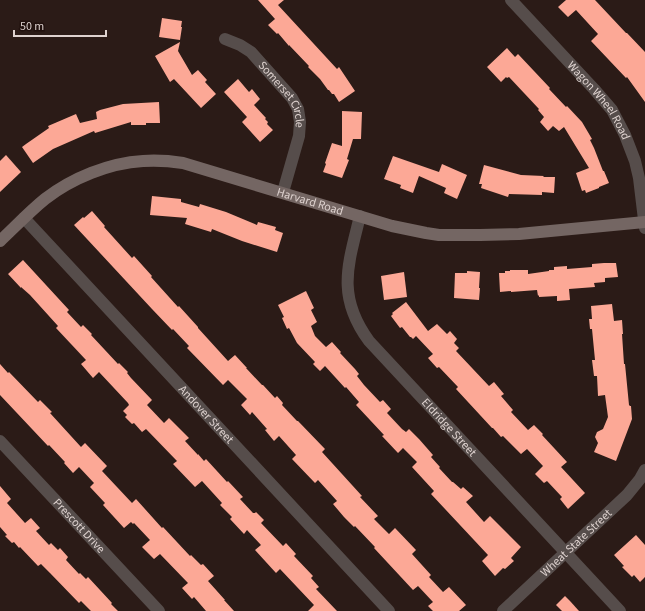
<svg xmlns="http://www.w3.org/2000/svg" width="645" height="611" font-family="'Source Sans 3',sans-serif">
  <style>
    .building { fill: #fca896 }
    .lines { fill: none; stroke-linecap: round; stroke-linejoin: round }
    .street { stroke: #564d4b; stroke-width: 12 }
    .secondary { stroke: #746663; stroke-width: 12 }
    .labels { text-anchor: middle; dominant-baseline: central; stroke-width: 4; stroke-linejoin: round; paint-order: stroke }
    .street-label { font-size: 12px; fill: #ded2cf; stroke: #21110e }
  </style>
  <rect width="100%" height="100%" fill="#2b1b17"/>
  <g class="building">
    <polygon points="258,0 284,0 278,5 337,69 339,67 355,91 339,102 334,94 332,94 329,90 328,90 320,79 308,67 309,66 289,45 289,46 278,33 277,34 268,25 275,19"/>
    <polygon points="566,0 595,0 626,33 627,33 645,52 645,102 627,77 626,78 591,41 598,34 576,10 568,17 558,7"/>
    <polygon points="162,18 182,21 181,27 182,27 180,40 159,37"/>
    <polygon points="180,42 178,51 192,75 198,70 207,80 205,82 216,94 201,108 174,79 170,82 155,56"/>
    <polygon points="507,48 515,57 518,54 550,88 549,89 566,107 567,106 582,122 592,139 590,140 594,148 603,171 604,171 609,183 599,187 599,188 586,193 585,190 582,191 576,173 589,168 564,127 559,131 553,126 548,131 540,122 544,117 538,110 539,109 509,77 507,78 506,77 501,82 487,67"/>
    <polygon points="238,79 249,92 252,89 260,99 254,105 266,118 265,119 268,122 267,124 273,130 260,142 242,122 247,117 224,92"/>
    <polygon points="159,102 160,123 146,123 146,125 131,125 131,122 95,133 94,131 53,149 33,163 22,147 26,144 49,128 48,126 76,114 80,123 97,119 96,112 100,110 123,104"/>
    <polygon points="342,111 362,112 361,139 353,139 347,159 349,160 342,178 323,172 326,164 325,163 332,143 342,146"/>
    <polygon points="6,155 21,172 0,192 0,161"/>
    <polygon points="393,156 439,172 442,164 467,175 457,199 444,193 446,188 419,176 413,193 400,188 401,185 384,179"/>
    <polygon points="484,165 521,175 544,176 543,177 555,177 554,193 542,192 542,195 509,194 508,197 481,188 482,184 479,184"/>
    <polygon points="152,196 181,199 181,202 199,207 200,204 226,212 257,225 258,222 276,227 275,230 283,233 277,252 242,241 212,229 211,232 185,224 187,218 150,215"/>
    <polygon points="92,211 105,226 104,227 132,258 134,256 152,276 151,277 178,307 179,306 198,327 198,328 228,361 235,355 247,368 246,368 262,385 263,385 275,398 277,396 283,403 282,405 297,421 298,421 325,449 322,452 362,496 360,497 378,516 374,519 389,534 395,528 416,550 412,554 431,575 429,577 443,592 449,587 466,605 459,611 433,611 428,606 433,602 418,586 413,590 374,548 375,547 355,526 354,527 344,517 333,504 337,501 318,480 315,483 292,459 296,455 279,436 274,441 265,430 267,429 252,412 250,415 241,405 247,399 228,380 223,385 187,348 189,346 173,329 172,330 152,309 74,225 83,217 84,218"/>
    <polygon points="23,260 69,310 67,312 81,327 83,325 92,334 91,335 118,364 119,363 128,372 127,373 131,378 152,400 147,405 164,423 169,418 189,438 185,441 198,455 198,454 204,461 206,459 227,482 228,481 243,497 240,499 253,513 255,513 256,512 264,520 261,523 283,546 286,543 296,554 294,556 313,576 311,578 319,587 316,589 337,611 308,611 314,605 280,569 276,573 255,550 261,545 247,530 244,534 230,519 232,517 220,505 222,503 202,481 195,487 173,464 177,461 146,429 142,432 134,423 132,424 125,417 127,415 123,411 129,405 128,403 99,372 93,378 81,364 86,360 56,328 58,326 30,295 21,287 21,288 8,274"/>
    <polygon points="604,263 616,263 618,277 605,278 605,282 594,283 595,287 569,289 570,300 557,301 557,296 539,297 539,295 538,296 537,290 511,292 511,291 500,292 499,273 505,273 505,271 510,271 510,270 528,270 528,274 549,271 549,270 554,270 554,267 567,266 567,269 592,267 592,264"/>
    <polygon points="467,271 480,272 479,288 480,288 479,300 454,298 455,273 467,273"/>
    <polygon points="404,272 407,297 384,300 381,276"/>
    <polygon points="306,291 314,308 311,310 317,322 311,326 315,336 326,347 332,342 341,352 340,353 355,369 359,374 357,376 364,385 380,402 383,400 391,409 387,413 402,429 406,432 409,429 419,439 433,455 431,457 440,467 439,468 452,482 453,482 461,489 463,487 473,496 466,502 484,522 490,516 521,547 511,558 514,561 505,569 503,568 495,576 482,561 488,555 431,494 434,491 412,467 417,462 403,448 398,453 382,436 384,435 356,405 359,402 346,387 345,388 325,366 320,371 313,364 315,362 297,343 289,328 287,329 282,318 284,317 278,305"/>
    <polygon points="406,302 428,331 437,324 447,334 450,331 457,339 454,343 459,348 456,351 489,386 494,382 504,394 501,396 513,410 511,412 528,430 534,425 543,434 542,435 567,462 561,467 585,493 568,509 560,499 562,497 547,481 544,483 535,474 543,466 527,449 521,454 503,436 501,437 493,428 492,428 456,389 458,387 439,367 437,368 428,358 433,354 416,336 413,339 411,337 410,337 402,327 400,328 391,316 393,314 392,313"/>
    <polygon points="612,304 614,321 622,320 623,334 622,334 624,364 625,364 629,405 630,406 631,406 632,419 616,461 594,452 598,443 595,437 597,432 603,429 608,417 605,395 598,396 597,376 594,376 592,360 595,360 592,329 590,329 589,319 592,319 591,306"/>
    <polygon points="0,364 8,373 9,372 38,402 40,400 52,412 50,413 81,447 85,443 107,466 102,471 132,503 136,499 162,528 163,527 190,556 191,555 201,565 203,564 214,576 208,581 225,600 224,600 234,611 206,611 194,597 192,599 182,588 188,583 160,554 154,559 142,547 150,540 134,523 133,524 131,522 124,528 103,505 105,503 90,487 94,483 79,467 73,473 64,463 65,462 49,445 48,446 0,395"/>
    <polygon points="0,486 11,499 7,503 25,523 31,518 40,528 36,531 49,545 51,543 58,550 60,548 68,557 66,560 79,574 80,573 86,579 88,577 112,603 111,604 118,611 91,611 81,601 79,603 50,573 41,564 38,566 20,547 19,548 14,542 12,543 5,536 7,535 0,527"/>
    <polygon points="636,535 645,545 645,577 640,582 634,575 632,577 622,567 624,566 614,555"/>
    <polygon points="565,596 570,601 579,611 562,611 556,605"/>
  </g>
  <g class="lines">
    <g class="street">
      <path id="s1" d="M511,0l83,89 18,21 13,25 10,26 4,17 6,50"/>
      <path id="s2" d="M225,39l15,6 11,7 41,46 6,11 2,13 -1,14 -16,56"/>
      <path id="s3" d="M360,216c-12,49 -24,80 9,125l251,270"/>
      <path id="s4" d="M24,218l365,393"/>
      <path id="s5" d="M0,441l159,170"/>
      <path id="s6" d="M503,611l124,-116 13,-16 5,-9"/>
    </g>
    <path class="secondary" id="s7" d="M0,241c15,-14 29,-29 45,-42 27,-21 64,-36 98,-38 14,-1 27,0 40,2l209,63 34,7 13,2h41l39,-1 126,-12"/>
  </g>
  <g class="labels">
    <g class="street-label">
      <text stroke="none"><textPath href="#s2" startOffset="83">Somerset Circle</textPath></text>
      <text stroke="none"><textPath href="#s1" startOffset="134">Wagon Wheel Road</textPath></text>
      <text stroke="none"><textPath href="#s7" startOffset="341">Harvard Road</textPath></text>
      <text stroke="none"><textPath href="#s4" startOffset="268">Andover Street</textPath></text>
      <text stroke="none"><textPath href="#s3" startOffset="249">Eldridge Street</textPath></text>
      <text stroke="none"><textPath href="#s5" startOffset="116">Prescott Drive</textPath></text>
      <text stroke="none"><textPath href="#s6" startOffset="100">Wheat State Street</textPath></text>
    </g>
  </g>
  <path d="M14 30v6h92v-6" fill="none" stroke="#ded2cf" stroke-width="2"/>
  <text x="20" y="30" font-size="12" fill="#ded2cf" stroke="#21110e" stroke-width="3" paint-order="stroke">50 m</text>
</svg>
